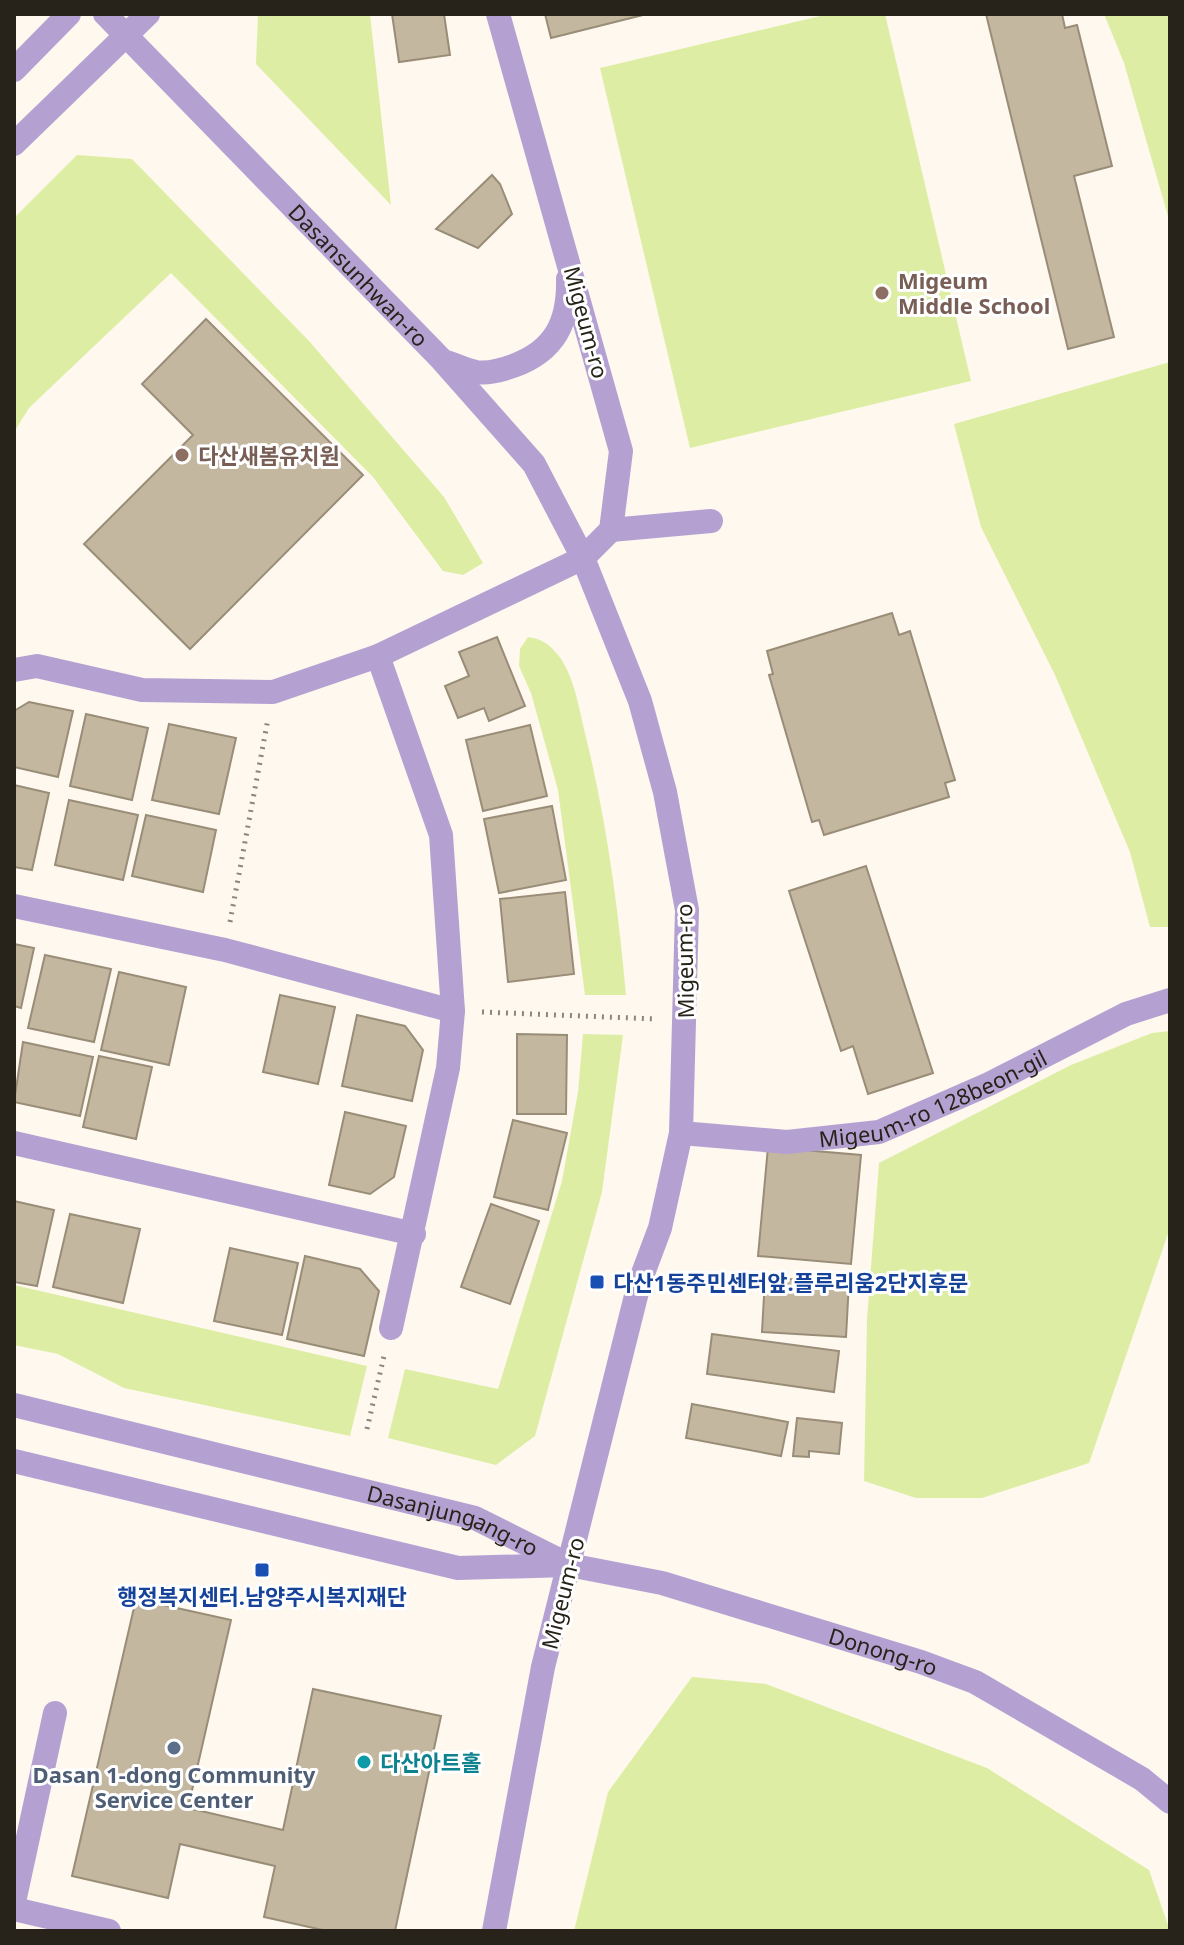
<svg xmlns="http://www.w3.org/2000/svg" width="1184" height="1945" font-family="'Noto Sans','Noto Sans KR',sans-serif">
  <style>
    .green { fill: #ddeea4 }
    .building { fill: #c4b7a0; stroke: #998d77; stroke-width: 2 }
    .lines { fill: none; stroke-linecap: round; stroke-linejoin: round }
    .path { stroke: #8b867d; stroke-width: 5; stroke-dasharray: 2 6; stroke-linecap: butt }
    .minor { stroke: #b4a1d2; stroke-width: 24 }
    .education-dot { fill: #8d6e63; stroke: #fff; stroke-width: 3 }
    .transit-dot { fill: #1a4fb4; stroke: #fff; stroke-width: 3 }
    .service-dot { fill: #5c6f8a; stroke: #fff; stroke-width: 3 }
    .culture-dot { fill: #0f9aa8; stroke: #fff; stroke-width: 3 }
    .labels { text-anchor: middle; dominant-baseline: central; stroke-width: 6; stroke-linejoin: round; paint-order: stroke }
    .street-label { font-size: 22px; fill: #28231a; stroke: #fff }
    .education-label { font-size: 22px; font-weight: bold; fill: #785e54; stroke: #fff; text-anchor: start }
    .transit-label { font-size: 22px; font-weight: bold; fill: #164399; stroke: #fff; text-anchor: start }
    .culture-label { font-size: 22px; font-weight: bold; fill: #0d838f; stroke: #fff; text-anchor: start }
    .service-label { font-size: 22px; font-weight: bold; fill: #4e5e75; stroke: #fff }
  </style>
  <rect width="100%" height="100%" fill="#fef8ef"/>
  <g class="green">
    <polygon points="258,14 370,14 391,205 256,64"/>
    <polygon points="829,14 885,14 971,381 690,448 600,68"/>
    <polygon points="1104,14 1170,14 1170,223 1124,63"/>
    <polygon points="77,155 132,159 309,341 444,497 483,563 463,575 443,571 373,477 171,273 29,408 14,432 14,218"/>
    <polygon points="1170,362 1170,927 1150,927 1130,852 1055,675 981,527 954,424"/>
    <path d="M528,637c14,2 21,7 30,18 15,18 21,52 26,74 22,88 34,176 42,266h-41l-27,-205 -27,-97 -12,-27 1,-17z"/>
    <polygon points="1170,1031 1170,1228 1089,1463 982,1498 916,1498 864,1481 867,1319 879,1163 1071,1065 1152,1033"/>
    <polygon points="583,1034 623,1035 602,1192 535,1436 496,1465 388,1438 405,1369 498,1389 562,1181 578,1092"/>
    <polygon points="14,1285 367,1366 350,1436 124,1388 58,1354 14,1345"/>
    <polygon points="692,1677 766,1684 987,1768 1149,1870 1170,1931 574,1931 608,1792"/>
  </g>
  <g class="building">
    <polygon points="392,14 444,14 450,55 399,62"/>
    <polygon points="545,14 647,14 551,38"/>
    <polygon points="986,14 1062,14 1065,28 1077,25 1112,166 1074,176 1114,337 1068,349"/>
    <polygon points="492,175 500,184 512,214 478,248 436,229"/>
    <polygon points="206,319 363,475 190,649 84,544 193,435 142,384"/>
    <polygon points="892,613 899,635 910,631 955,780 945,783 949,797 824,835 819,820 812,822 769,675 773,674 767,651"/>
    <polygon points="497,637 525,706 489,721 484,708 458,718 445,686 469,676 459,652"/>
    <polygon points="29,702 73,711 58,777 14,767 14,711"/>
    <polygon points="86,714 148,728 132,800 70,786"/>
    <polygon points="169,724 236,738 219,814 152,800"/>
    <polygon points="530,725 547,796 483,811 466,740"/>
    <polygon points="14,785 49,793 32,870 14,867"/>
    <polygon points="69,800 138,815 123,880 55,865"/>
    <polygon points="552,806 566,880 499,893 484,819"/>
    <polygon points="146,815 216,830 203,892 132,876"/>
    <polygon points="866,866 933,1073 868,1094 853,1046 841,1051 789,891"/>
    <polygon points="565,892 574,974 508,982 500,899"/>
    <polygon points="14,944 34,948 21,1008 14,1006"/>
    <polygon points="45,955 111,969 94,1042 28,1028"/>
    <polygon points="119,972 186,987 169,1065 101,1050"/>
    <polygon points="280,995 335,1007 318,1084 263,1072"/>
    <polygon points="357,1015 405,1026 423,1050 412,1101 342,1086"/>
    <polygon points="517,1034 567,1035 566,1114 517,1114"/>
    <polygon points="23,1042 93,1057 80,1116 14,1102"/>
    <polygon points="99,1056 152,1067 136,1139 83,1127"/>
    <polygon points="345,1112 406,1126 394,1177 370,1194 329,1185"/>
    <polygon points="513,1120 567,1133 548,1210 494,1197"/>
    <polygon points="768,1147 861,1155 851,1264 758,1256"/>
    <polygon points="14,1201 54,1210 37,1286 14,1282"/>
    <polygon points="491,1204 539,1221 510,1304 461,1287"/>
    <polygon points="70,1214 140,1229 123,1303 53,1287"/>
    <polygon points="230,1248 298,1263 282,1335 214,1321"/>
    <polygon points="305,1256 360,1269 379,1291 364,1356 287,1339"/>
    <polygon points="765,1278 849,1282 846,1337 762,1332"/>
    <polygon points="712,1334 839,1351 834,1392 707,1374"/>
    <polygon points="692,1404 788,1422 781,1456 686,1438"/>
    <polygon points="797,1418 842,1423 839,1454 809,1451 809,1457 793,1456"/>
    <polygon points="136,1599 231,1620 188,1808 283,1830 313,1689 441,1716 395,1931 327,1931 264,1917 275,1866 180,1844 168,1898 72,1876"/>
  </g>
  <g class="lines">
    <g class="path">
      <polyline points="230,922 268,719"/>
      <polyline points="482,1012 656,1019"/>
      <polyline points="367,1429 384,1356"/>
    </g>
    <g class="minor">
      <path id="s1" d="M105,14l337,346 92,104 49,94 57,143 25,91 22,118 -6,223 -21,95 -21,56 -96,383 -49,264"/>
      <polyline points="14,70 69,14"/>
      <polyline points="14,144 148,14"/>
      <path d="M446,362c10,3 20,8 30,10 12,2 26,-2 37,-6 42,-15 56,-44 55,-87"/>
      <polyline points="611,530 711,521"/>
      <polyline points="378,656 441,835 453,1011 448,1068 391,1328"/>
      <polyline points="14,670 37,666 142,690 273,692 378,656 583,558 611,530 621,451 498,14"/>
      <polyline points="14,906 225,950 453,1011"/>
      <path id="s2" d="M681,1133l106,9 92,-10 110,-48 137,-70 44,-14"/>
      <polyline points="14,1143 414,1234"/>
      <path id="s3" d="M14,1405l461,113 92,46"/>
      <path id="s4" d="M14,1461l444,107 111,-3 93,18 259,79 54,20 167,97 28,23"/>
      <polyline points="14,1902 55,1713"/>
      <polyline points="14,1909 109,1931"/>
    </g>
  </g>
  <g class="education-dot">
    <circle cx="882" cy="293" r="8"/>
    <circle cx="182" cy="455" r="8"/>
  </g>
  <g class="transit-dot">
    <rect x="589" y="1274" width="16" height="16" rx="4"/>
    <rect x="254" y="1562" width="16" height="16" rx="4"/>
  </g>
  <circle class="service-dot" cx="174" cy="1748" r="8"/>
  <circle class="culture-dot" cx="364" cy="1762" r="8"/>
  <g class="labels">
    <g class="street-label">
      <text stroke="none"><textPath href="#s1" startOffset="364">Dasansunhwan-ro</textPath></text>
      <text transform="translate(587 322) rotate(75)">Migeum-ro</text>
      <text transform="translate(684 961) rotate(-91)">Migeum-ro</text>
      <text stroke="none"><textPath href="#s2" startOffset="260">Migeum-ro 128beon-gil</textPath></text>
      <text stroke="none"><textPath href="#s3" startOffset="454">Dasanjungang-ro</textPath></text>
      <text transform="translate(562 1593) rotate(-76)">Migeum-ro</text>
      <text stroke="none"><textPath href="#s4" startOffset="894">Donong-ro</textPath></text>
    </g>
    <g class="education-label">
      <text x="898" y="280">Migeum<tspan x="898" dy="25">Middle School</tspan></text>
      <text x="198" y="455">다산새봄유치원</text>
    </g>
    <g class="transit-label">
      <text x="613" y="1282">다산1동주민센터앞.플루리움2단지후문</text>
      <text x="262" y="1596" text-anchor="middle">행정복지센터.남양주시복지재단</text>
    </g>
    <g class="culture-label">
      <text x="380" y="1762">다산아트홀</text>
    </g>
    <g class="service-label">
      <text x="174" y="1774">Dasan 1-dong Community<tspan x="174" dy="25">Service Center</tspan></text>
    </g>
  </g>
  <rect width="1184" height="1945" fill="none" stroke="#28231a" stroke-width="32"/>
</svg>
